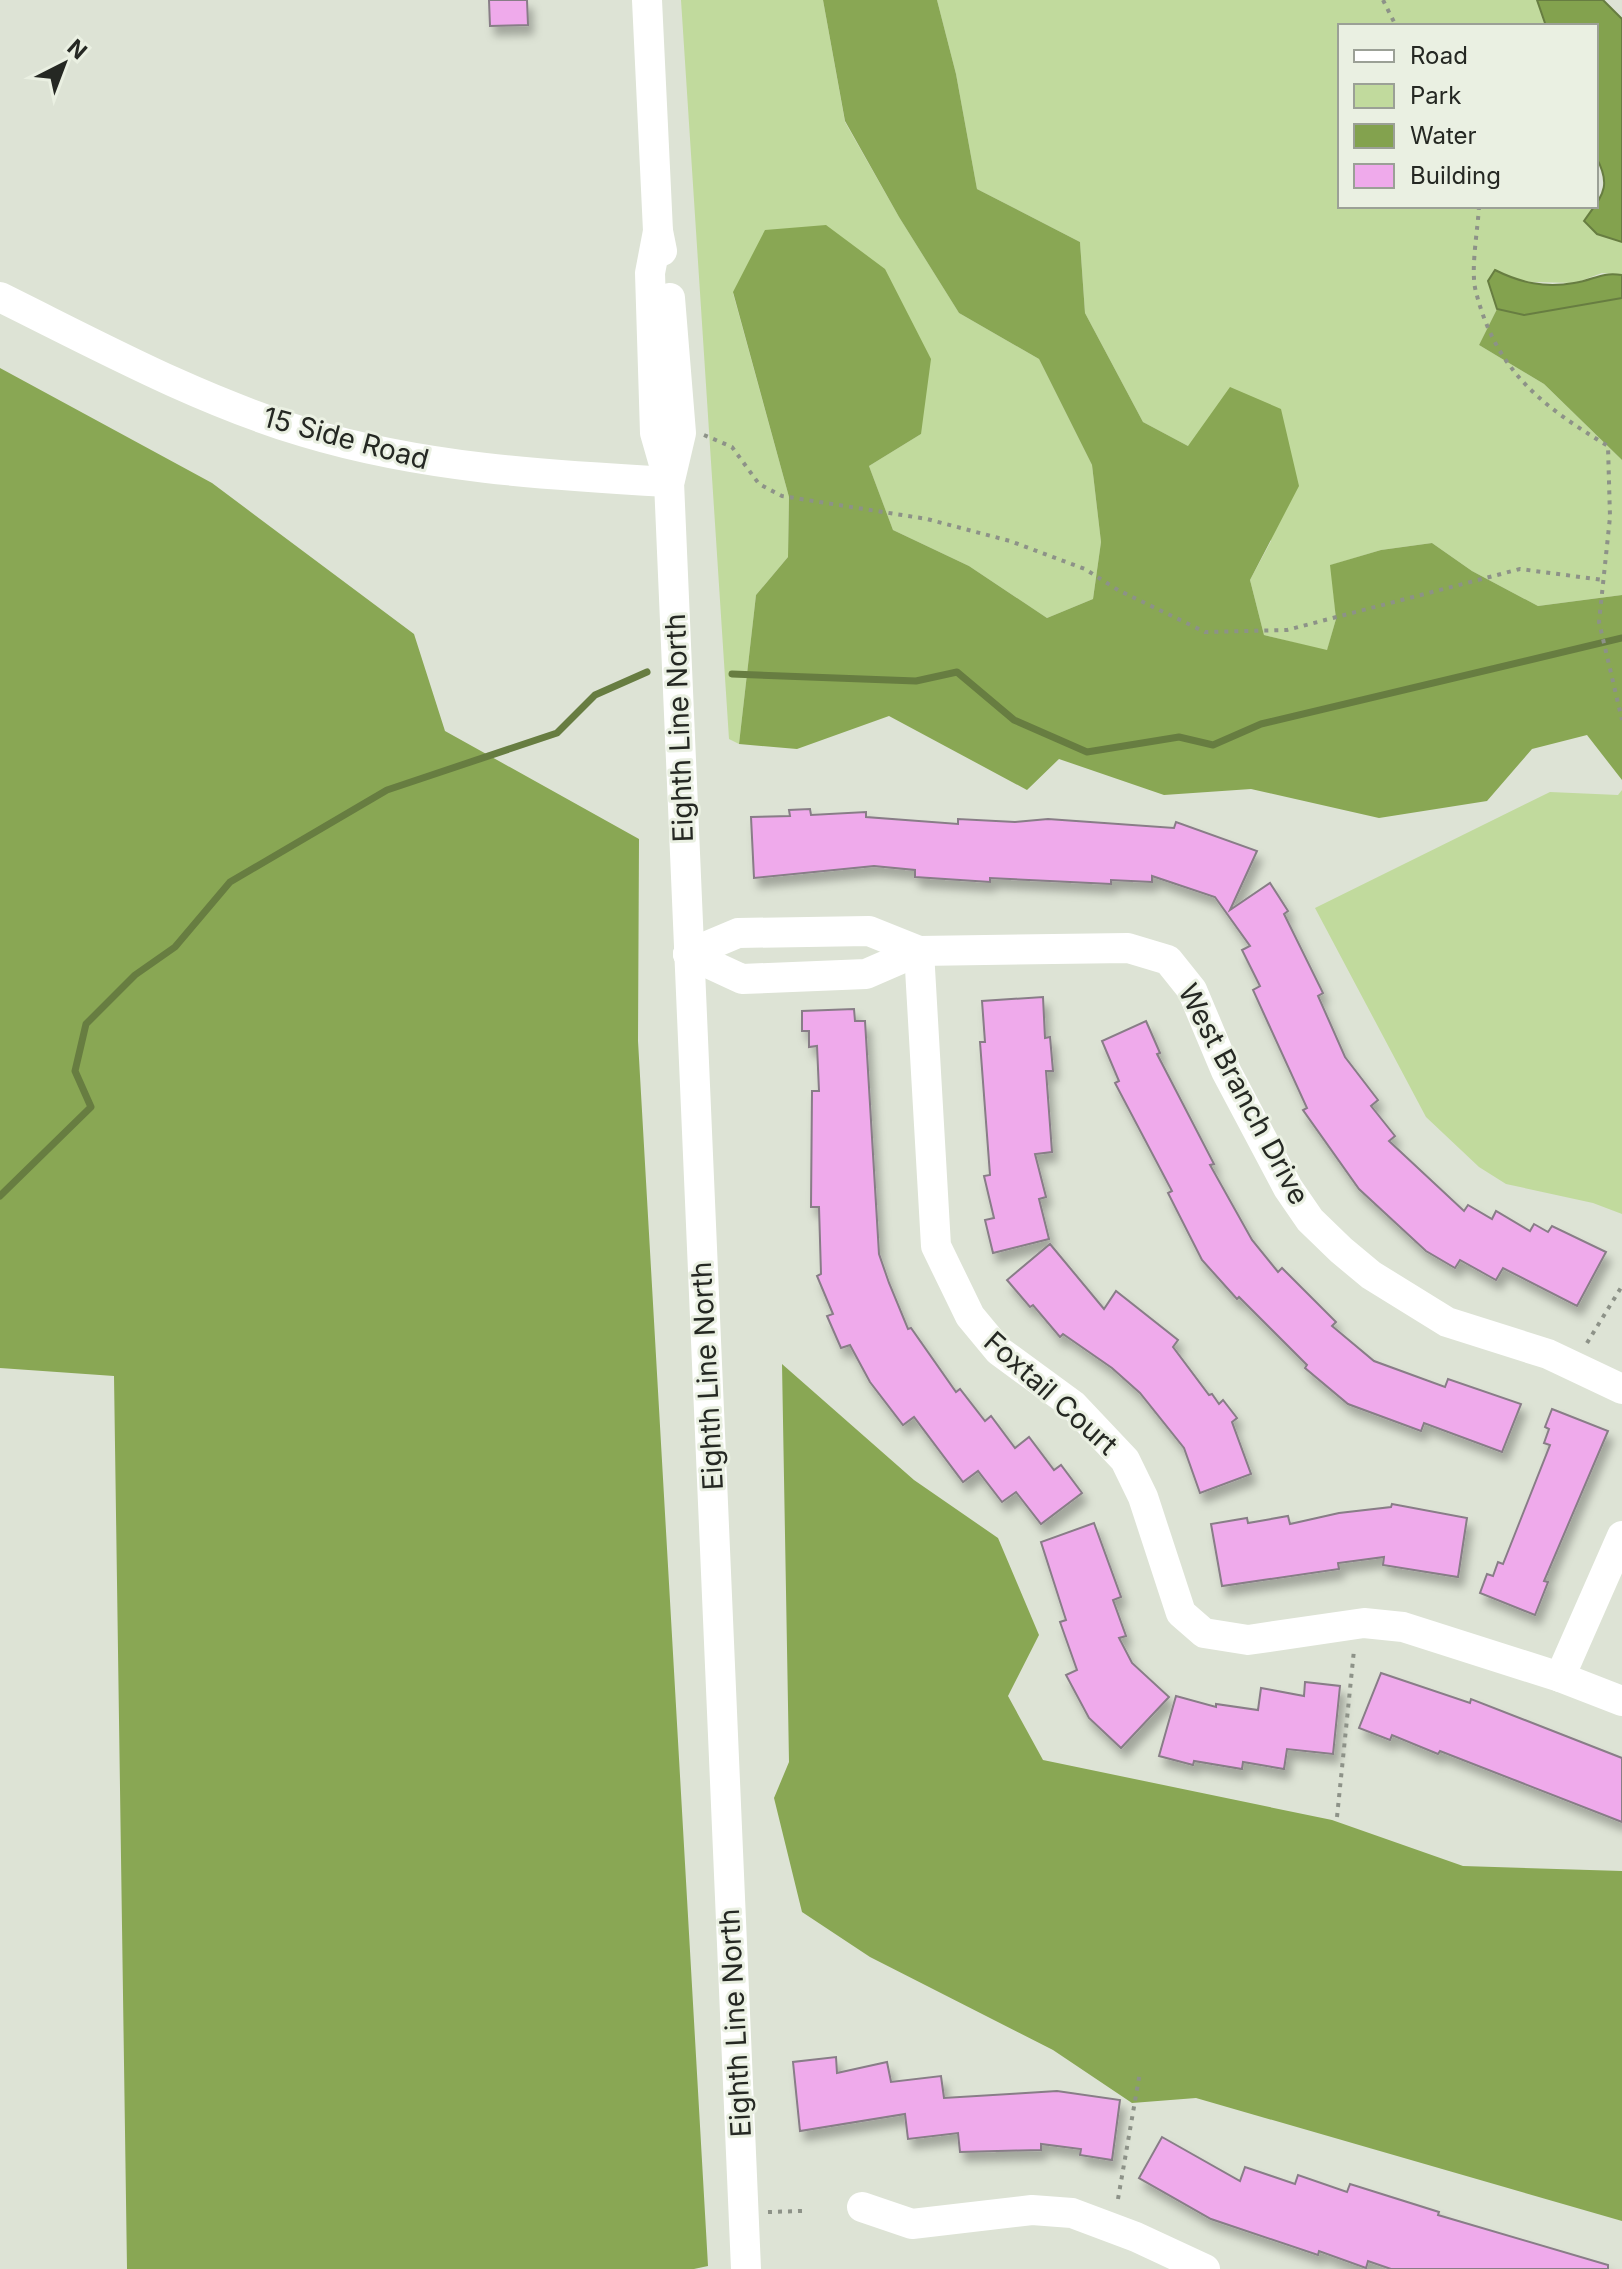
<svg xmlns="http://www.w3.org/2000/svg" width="1622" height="2269" font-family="Inter,sans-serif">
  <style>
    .green { fill: #c1da9d }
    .forest { fill: #89a754 }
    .water { fill: #83a24e; stroke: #677d41; stroke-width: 2 }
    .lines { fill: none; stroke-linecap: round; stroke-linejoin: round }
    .stream { stroke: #677d41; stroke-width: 7 }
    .building { fill: #efaaeb; stroke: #887d87; stroke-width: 2; filter: url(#shadow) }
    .path { stroke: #8d9288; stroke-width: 4; stroke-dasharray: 4 6; stroke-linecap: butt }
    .minor { stroke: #fff; stroke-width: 30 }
    .labels { text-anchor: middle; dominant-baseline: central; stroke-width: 6; stroke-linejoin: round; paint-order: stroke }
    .street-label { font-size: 28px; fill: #252823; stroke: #eaf0e2 }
  </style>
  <defs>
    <filter id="shadow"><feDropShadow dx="5" dy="9" stdDeviation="4" flood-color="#0004"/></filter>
  </defs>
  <rect width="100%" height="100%" fill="#dde3d5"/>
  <g class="green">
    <polygon points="681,0 823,0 845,122 899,217 959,313 1039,359 1092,465 1101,542 1093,599 1047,618 969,566 893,530 869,466 921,434 733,293 789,497 788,557 756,595 739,744 729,739"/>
    <polygon points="937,0 1537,0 1546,26 1340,26 1340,206 1594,206 1584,221 1597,234 1622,242 1622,275 1602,273 1575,283 1488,281 1497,309 1479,345 1544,384 1622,460 1622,595 1538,606 1472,571 1432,543 1381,550 1331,565 1336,619 1327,651 1264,635 1250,580 1271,541 1188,446 1143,422 1085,313 1080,242 977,189 956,74"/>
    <polygon points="1622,790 1622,1214 1593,1203 1506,1184 1479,1167 1426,1117 1315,908 1550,792 1618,795"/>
  </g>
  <g class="forest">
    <polygon points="823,0 937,0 956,74 977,189 1080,242 1085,313 1143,422 1188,446 1230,387 1281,409 1299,486 1250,580 1264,635 1327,650 1336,619 1330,565 1381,550 1432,543 1472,571 1538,606 1622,595 1622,780 1587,735 1532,749 1487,801 1379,818 1251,789 1164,795 1059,759 1027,790 889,716 797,749 739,744 756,595 788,557 789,497 733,292 765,230 826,225 885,269 931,359 921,434 869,466 893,530 969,566 1047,618 1093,599 1101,542 1092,465 1039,359 959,313 899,217 845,121"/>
    <polygon points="1622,298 1622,460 1544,384 1479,345 1497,309 1524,315"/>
    <polygon points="0,368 212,483 414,634 445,731 639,839 638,1041 708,2266 694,2269 127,2269 114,1376 0,1368"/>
    <polygon points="782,1364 914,1480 998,1538 1039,1635 1008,1696 1043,1760 1332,1820 1463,1866 1622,1871 1622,2221 1196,2098 1132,2103 1053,2050 870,1957 802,1912 774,1798 789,1762"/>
  </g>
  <g class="water">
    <path d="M1537,0h66l19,19v223l-25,-8 -13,-13c17,-25 29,-33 12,-64v-131h-50z"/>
    <path d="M1495,270c26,13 50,18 79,13 21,-3 25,-11 48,-8v23l-98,17 -27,-6 -9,-28z"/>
  </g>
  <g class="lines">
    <g class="stream">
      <polyline points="732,674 916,681 957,672 1014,720 1087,752 1179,737 1213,745 1261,724 1622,638"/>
      <polyline points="0,1196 91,1107 75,1071 86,1024 135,975 175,947 230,882 387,790 557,733 595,695 647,672"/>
    </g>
  </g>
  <g class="building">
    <polygon points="489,0 527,0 528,25 490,26"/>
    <polygon points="810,809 811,815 866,812 866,817 958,824 958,819 1015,822 1048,819 1174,828 1176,822 1257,851 1230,910 1270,883 1288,911 1284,914 1323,993 1318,996 1345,1057 1378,1100 1371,1106 1395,1136 1389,1141 1464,1211 1468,1205 1492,1219 1496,1211 1530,1231 1534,1224 1548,1232 1552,1226 1606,1252 1577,1306 1503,1268 1496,1280 1460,1260 1455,1268 1426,1251 1359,1189 1303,1110 1307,1108 1253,990 1260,986 1242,950 1250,946 1215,897 1152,876 1152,882 1111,880 1111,884 990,878 990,882 915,877 915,870 874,866 754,878 751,817 790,816 789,810"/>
    <polygon points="1043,997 1045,1038 1050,1037 1053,1071 1046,1071 1052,1152 1035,1154 1046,1197 1039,1199 1049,1239 993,1253 985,1220 994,1218 984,1176 990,1175 980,1042 985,1042 982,1001"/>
    <polygon points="854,1009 855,1021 865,1021 879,1254 889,1283 908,1329 911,1328 956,1392 960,1389 985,1421 991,1416 1015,1448 1029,1437 1054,1470 1061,1465 1082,1493 1041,1524 1016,1492 1002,1502 978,1471 963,1482 914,1417 903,1425 870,1382 850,1345 841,1348 827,1316 833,1314 817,1276 821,1274 819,1207 811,1207 812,1091 819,1091 817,1046 809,1047 809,1031 802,1031 802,1011"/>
    <polygon points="1146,1021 1160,1053 1157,1054 1214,1164 1210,1165 1252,1240 1278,1272 1282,1268 1336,1322 1332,1326 1374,1361 1445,1387 1448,1379 1521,1404 1502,1452 1424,1423 1421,1431 1348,1404 1305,1368 1307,1365 1239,1297 1237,1299 1202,1260 1168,1193 1172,1191 1115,1083 1119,1081 1102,1041"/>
    <polygon points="1050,1244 1104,1309 1116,1291 1178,1340 1173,1347 1209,1395 1212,1394 1219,1404 1223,1400 1237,1418 1232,1422 1251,1474 1200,1493 1184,1448 1140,1393 1112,1368 1063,1334 1060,1337 1033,1305 1030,1307 1007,1280"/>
    <polygon points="1552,1409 1608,1431 1544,1581 1548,1582 1535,1615 1480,1593 1487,1574 1493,1576 1498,1562 1503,1564 1520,1521 1550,1445 1544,1443 1549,1429 1545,1427"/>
    <polygon points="1392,1504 1467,1518 1458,1577 1383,1565 1384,1557 1338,1563 1339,1569 1222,1586 1211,1524 1247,1518 1248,1523 1288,1516 1290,1524 1339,1513 1391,1507"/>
    <polygon points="1094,1523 1121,1597 1113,1600 1126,1636 1119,1638 1132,1663 1169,1697 1121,1748 1089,1718 1066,1675 1077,1670 1060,1622 1066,1620 1041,1542"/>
    <polygon points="1381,1673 1470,1703 1471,1699 1622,1758 1622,1822 1440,1751 1438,1754 1392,1735 1390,1740 1359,1728"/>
    <polygon points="1305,1682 1340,1686 1333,1754 1287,1749 1284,1769 1243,1762 1242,1769 1194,1761 1193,1765 1159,1756 1176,1696 1216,1707 1216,1704 1258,1710 1261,1688 1304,1696"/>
    <polygon points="836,2057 837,2073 887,2062 891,2082 941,2076 944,2098 1057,2091 1120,2100 1112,2160 1080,2155 1081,2149 1041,2144 1041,2150 960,2152 958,2133 908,2139 905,2114 800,2131 793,2062"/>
    <polygon points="1162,2137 1240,2181 1245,2167 1295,2184 1298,2175 1347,2192 1350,2184 1439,2212 1438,2215 1608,2265 1608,2269 1391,2269 1368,2261 1366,2268 1319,2251 1318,2255 1211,2219 1139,2178"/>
  </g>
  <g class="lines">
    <g class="path">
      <polyline points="1383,0 1396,26"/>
      <path d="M1479,206c-1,23 -9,65 -3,86 20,79 66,114 132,154l2,71 -11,105 23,98"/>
      <polyline points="704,435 732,447 759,484 782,496 927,519 1010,541 1085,569 1118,590 1205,632 1287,630 1520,569 1603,580"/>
      <polyline points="1587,1343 1622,1286"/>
      <polyline points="1337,1817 1354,1650"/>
      <polyline points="1118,2199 1140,2072"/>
      <polyline points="768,2212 802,2211"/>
    </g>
    <g class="minor">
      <polyline points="647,0 658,231 662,251"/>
      <polyline points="658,231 650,273 655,433 669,482 746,2269"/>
      <path d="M0,297c99,49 198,103 304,135 119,36 242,43 365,50"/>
      <polyline points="670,298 681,433 670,480"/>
      <polyline points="919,951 936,1246 970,1316 999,1351 1073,1405 1125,1460 1143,1497 1181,1613 1204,1633 1248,1640 1364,1623 1403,1627 1560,1677 1622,1701"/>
      <polyline points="688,954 742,979 866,974 919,951 1128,948 1168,960 1192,990 1226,1071 1288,1188 1310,1220 1341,1250 1371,1275 1447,1322 1548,1354 1622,1389"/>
      <polyline points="688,954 738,933 869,931 919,951"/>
      <polyline points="1560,1677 1622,1536"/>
      <polyline points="862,2207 912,2224 1032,2210 1072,2213 1136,2237 1205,2269"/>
    </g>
  </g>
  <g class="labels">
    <g class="street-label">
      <text transform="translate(346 438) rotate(15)">15 Side Road</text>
      <text transform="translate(679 728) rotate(-92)">Eighth Line North</text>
      <text transform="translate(1244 1094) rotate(62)">West Branch Drive</text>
      <text transform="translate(707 1376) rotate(-93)">Eighth Line North</text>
      <text transform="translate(1051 1393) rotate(42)">Foxtail Court</text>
      <text transform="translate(735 2023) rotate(-93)">Eighth Line North</text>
    </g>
  </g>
  <rect x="1338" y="24" width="260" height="184" fill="#eaf0e2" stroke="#9ba096" stroke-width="2"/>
  <rect x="1354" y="50" width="40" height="12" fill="#ffffff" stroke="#9ba096" stroke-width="2"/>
  <text x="1410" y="64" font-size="24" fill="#252823">Road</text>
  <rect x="1354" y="84" width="40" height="24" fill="#c1da9d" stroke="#9ba096" stroke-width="2"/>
  <text x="1410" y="104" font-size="24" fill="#252823">Park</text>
  <rect x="1354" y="124" width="40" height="24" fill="#83a24e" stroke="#9ba096" stroke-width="2"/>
  <text x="1410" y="144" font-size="24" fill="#252823">Water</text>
  <rect x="1354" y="164" width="40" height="24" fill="#efaaeb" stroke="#9ba096" stroke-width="2"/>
  <text x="1410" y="184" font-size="24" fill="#252823">Building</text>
  <g transform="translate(64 64) rotate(42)" stroke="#eaf0e2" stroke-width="6" paint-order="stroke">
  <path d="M0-6L14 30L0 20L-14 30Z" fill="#252823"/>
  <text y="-12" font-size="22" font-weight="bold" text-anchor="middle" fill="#252823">N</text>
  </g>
</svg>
